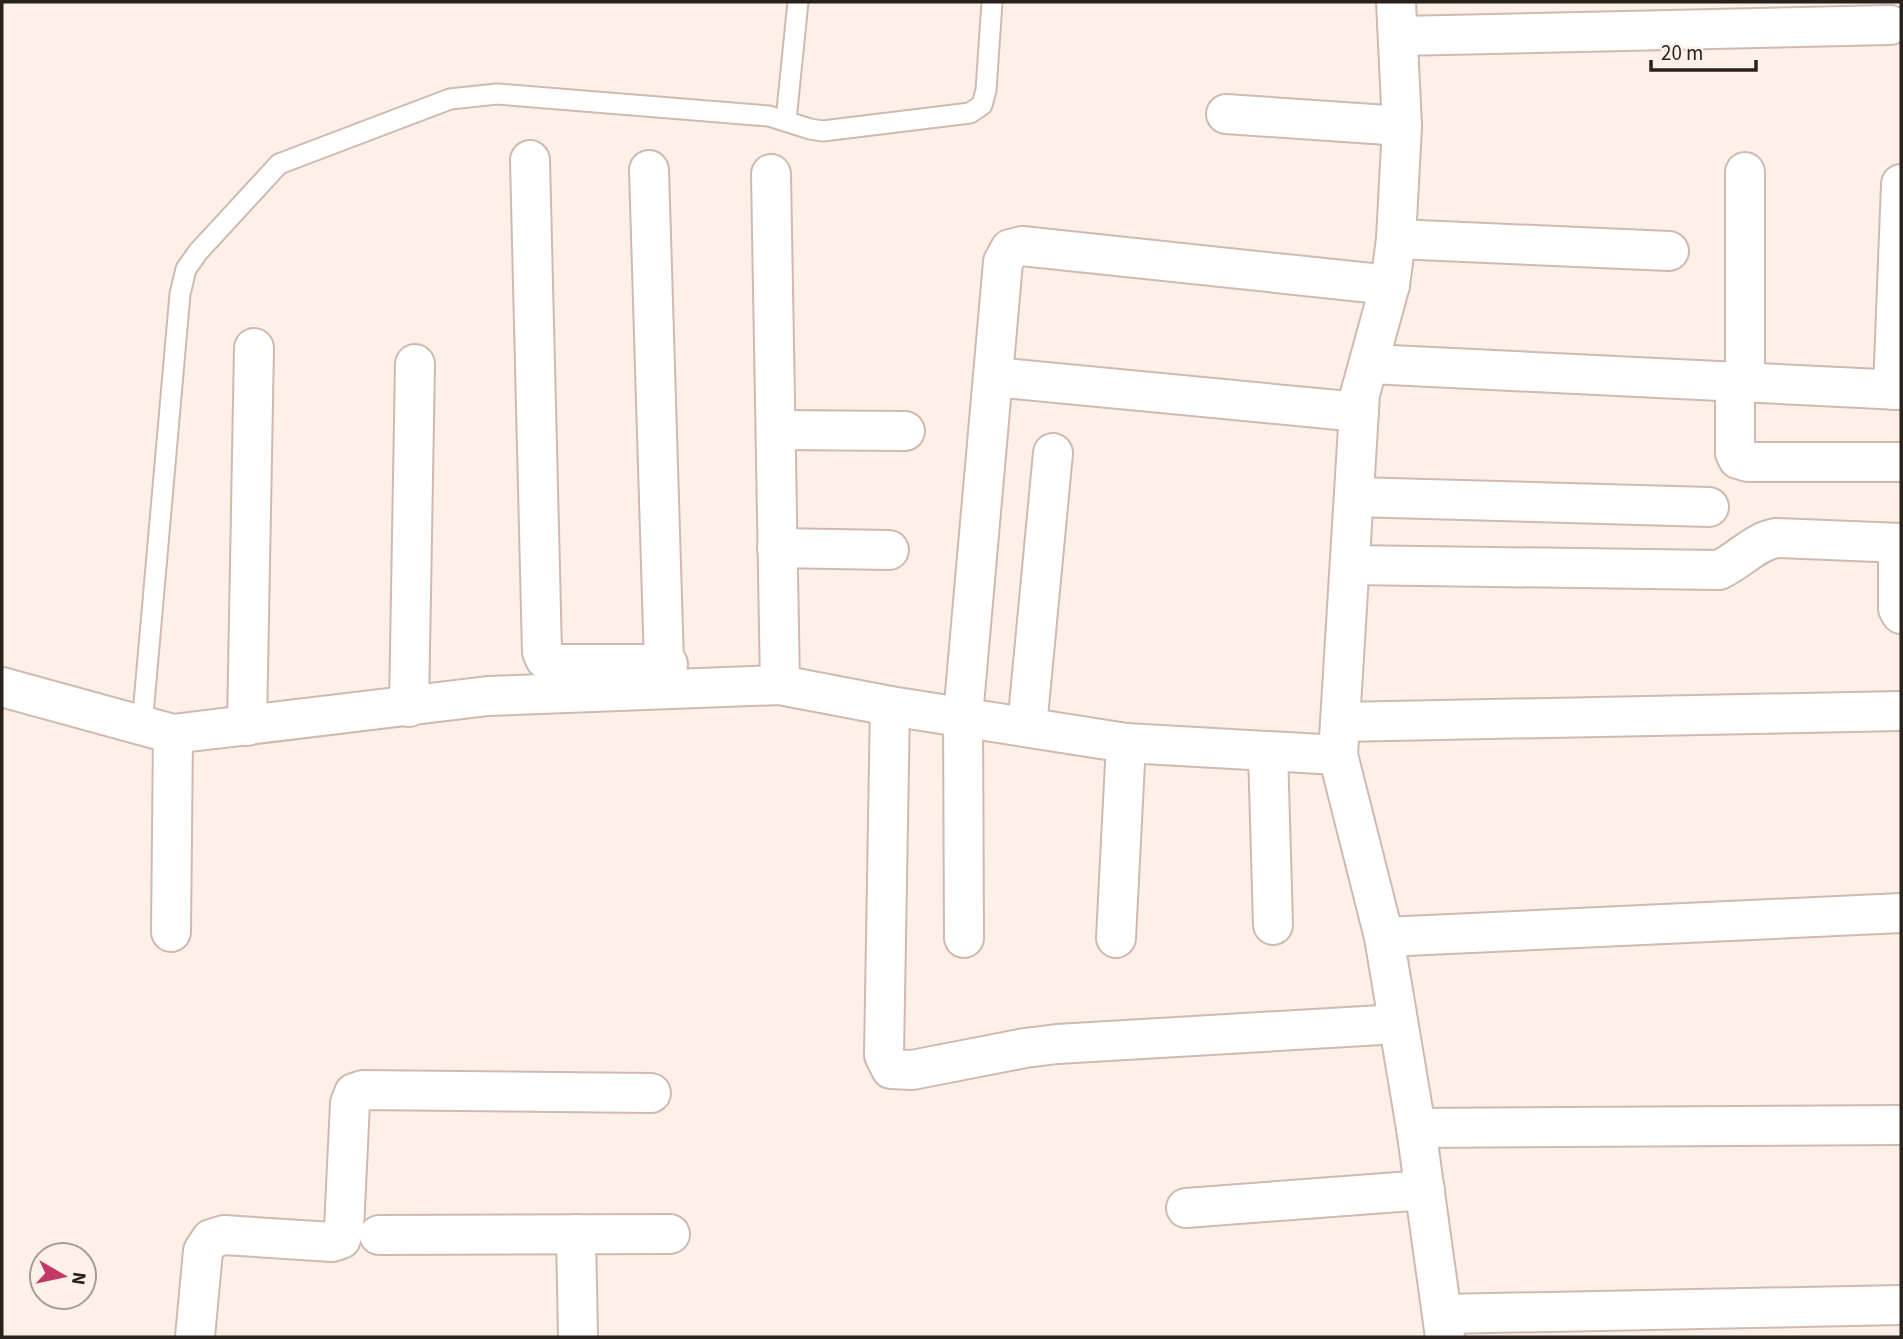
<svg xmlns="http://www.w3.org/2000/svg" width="1903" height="1339" font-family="'Source Sans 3',sans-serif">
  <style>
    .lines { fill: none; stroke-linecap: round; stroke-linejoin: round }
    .lane-casing { stroke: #cebaaf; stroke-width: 23 }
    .street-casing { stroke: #cebaaf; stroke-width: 42 }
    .lane { stroke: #fff; stroke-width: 19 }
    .street { stroke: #fff; stroke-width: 38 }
  </style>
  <rect width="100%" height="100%" fill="#fcf0e9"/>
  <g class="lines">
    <g class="lane-casing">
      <g id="lane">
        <polyline points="786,120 798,2"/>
        <polyline points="142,726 180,294 186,269 198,252 279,164 450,99 497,94 769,116 810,129 823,131 970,113 982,105 986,90 992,2"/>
      </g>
    </g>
    <g class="street-casing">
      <g id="street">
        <polyline points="1396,2 1402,126 1396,239 1390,285 1360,394 1338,755 1384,937 1416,1128 1445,1337"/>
        <polyline points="1399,36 1890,25"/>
        <polyline points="1226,114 1402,126"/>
        <polyline points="530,160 542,652 545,659 552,664 668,664"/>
        <polyline points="649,170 664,664"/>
        <polyline points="771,174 780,685"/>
        <polyline points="1396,239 1669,251"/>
        <polyline points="1370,364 1901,390"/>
        <polyline points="993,377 1359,412"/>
        <polyline points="1735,381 1735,453 1738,459 1748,462 1901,462"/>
        <polyline points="1745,381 1745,172"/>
        <polyline points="1893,390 1901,184"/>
        <polyline points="776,430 905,431"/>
        <polyline points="1354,497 1709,507"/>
        <polyline points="1898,543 1898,609 1901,614"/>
        <polyline points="777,548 889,550"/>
        <path d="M1350,565l369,5c20,-9 35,-28 57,-32l125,5"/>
        <polyline points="2,687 173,734 488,696 780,685 890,706 1126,743 1338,755"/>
        <polyline points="890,706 884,1055 891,1069 912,1070 1025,1048 1057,1044 1398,1024"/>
        <polyline points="409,707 415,364"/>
        <polyline points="1340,722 1901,711"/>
        <polyline points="247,726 254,348"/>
        <polyline points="1027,727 1053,453"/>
        <polyline points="1268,751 1273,925"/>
        <polyline points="171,932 173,734"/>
        <polyline points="1384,937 1901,913"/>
        <polyline points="964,938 963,716 1003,262 1010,249 1022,246 1390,285"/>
        <polyline points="1116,938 1126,743"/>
        <polyline points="1416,1128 1901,1125"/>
        <polyline points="1186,1208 1425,1190"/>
        <polyline points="576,1234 578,1337"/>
        <polyline points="379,1235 670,1234"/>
        <polyline points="1443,1314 1901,1305"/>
        <polyline points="195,1337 203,1251 211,1239 224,1235 332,1242 341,1239 344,1229 350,1103 354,1093 363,1090 651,1093"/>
      </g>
    </g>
    <use href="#lane" class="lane"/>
    <use href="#street" class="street"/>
  </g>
  <rect width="1903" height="1339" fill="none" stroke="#28211c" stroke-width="7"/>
  <g transform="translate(63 1276) rotate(99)"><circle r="33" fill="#fcf0e9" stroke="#a79d97" stroke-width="2"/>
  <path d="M0-5L12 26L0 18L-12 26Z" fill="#c43766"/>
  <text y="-10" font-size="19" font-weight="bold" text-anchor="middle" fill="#28211c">N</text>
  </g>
  <path d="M1651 60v10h105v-10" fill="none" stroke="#28211c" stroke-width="3.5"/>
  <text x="1661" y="60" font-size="21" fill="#28211c" stroke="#fcf0e9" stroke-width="5" paint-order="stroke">20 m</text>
</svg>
